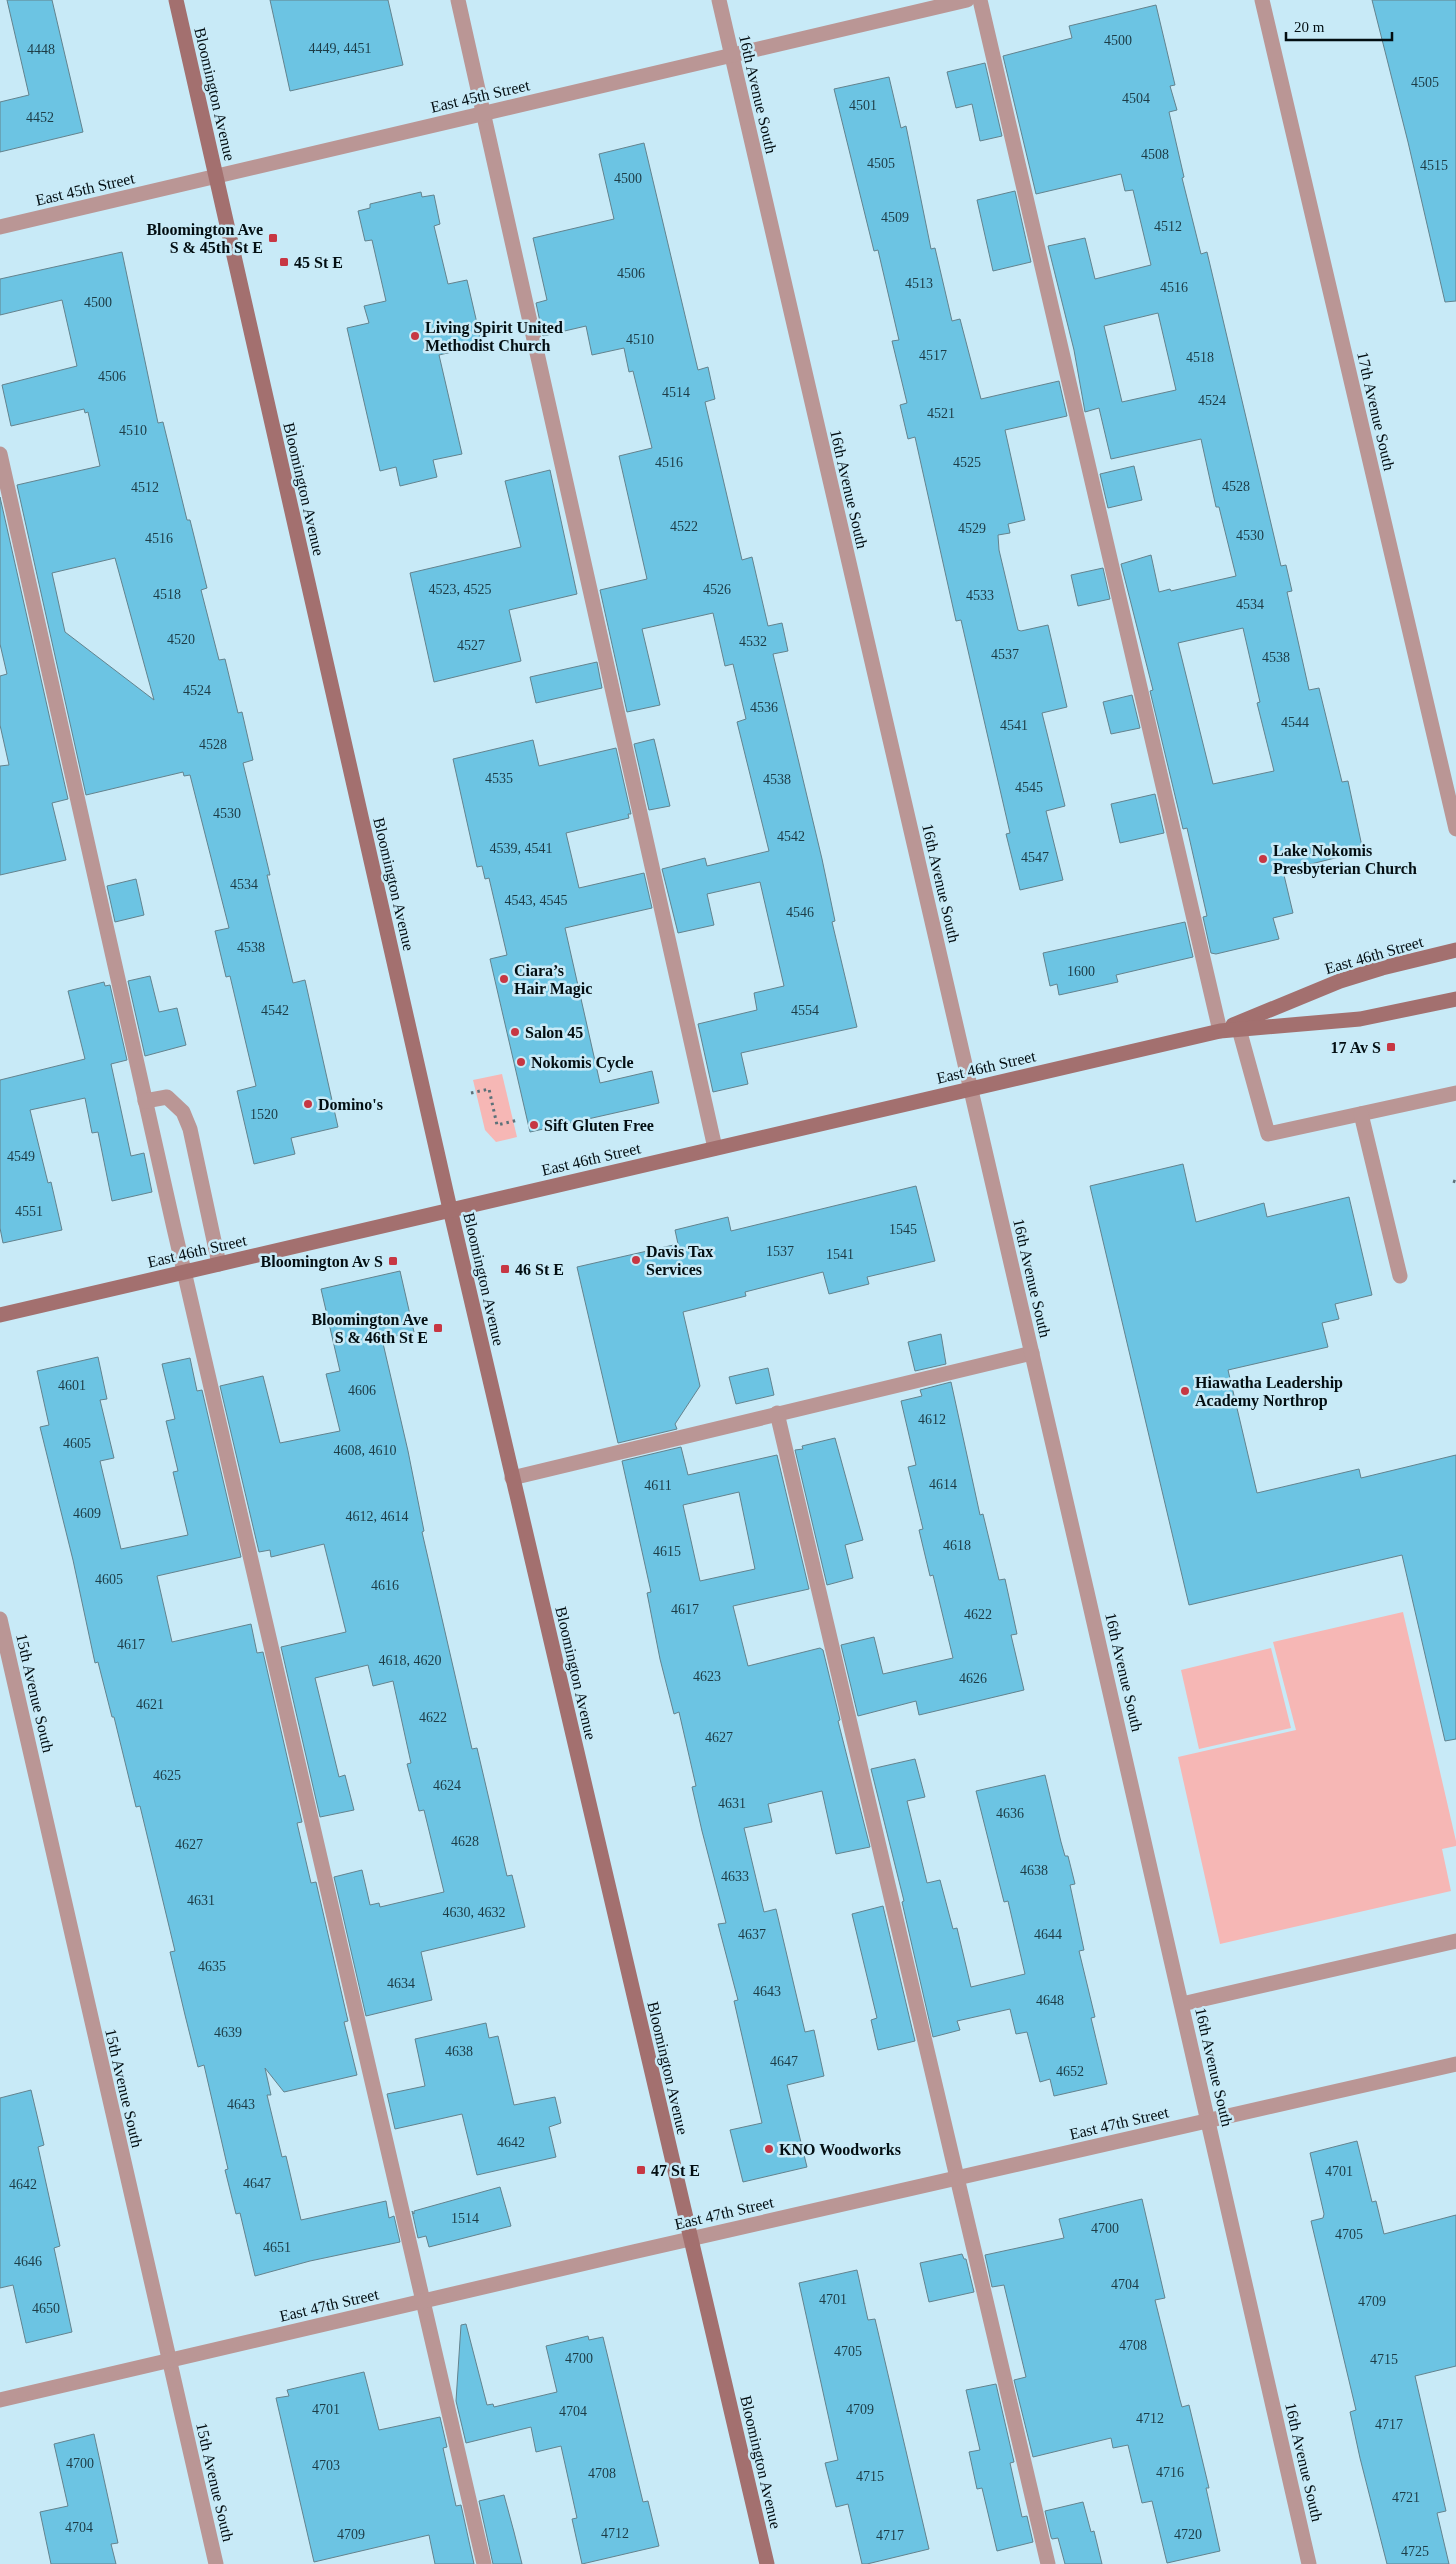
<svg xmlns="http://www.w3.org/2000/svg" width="1456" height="2564" font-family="Georgia,serif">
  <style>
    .green { fill: #f6b7b5 }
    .building { fill: #6cc4e3; stroke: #63838e; fill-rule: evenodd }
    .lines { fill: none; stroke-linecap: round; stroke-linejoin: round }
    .path { stroke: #5c7179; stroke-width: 3; stroke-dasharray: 2.5 4; stroke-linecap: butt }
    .lane { stroke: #ba9695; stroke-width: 15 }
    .street { stroke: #ba9695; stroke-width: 15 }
    .secondary { stroke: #a3706f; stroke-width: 15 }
    .poi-dot { fill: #c73743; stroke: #c8eaf7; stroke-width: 2 }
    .labels { text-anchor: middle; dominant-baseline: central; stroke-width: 5; stroke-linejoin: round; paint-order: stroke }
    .number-label { font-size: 14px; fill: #1d3c46 }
    .street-label { font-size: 16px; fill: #030e12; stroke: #c8eaf7 }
    .poi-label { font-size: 16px; font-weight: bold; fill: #030e12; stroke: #c8eaf7; text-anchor: start }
  </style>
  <rect width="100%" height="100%" fill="#c8eaf7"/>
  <g class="green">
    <polygon points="502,1074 517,1137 496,1142 485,1130 473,1080"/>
    <polygon points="1403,1612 1456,1841 1456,1846 1442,1849 1451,1891 1220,1944 1178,1757 1296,1730 1273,1642"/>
    <polygon points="1271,1648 1291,1728 1199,1749 1181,1670"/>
  </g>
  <g class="building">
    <polygon points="7,0 52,0 83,132 0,152 0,102 29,95"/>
    <polygon points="270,0 388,0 403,65 290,91"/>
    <polygon points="1372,0 1456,0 1456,301 1445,302 1408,142"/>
    <path d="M1156,5l19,80 -5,1 7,24 -8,2 15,65 -2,1 19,76 6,-2 74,314 5,-1 6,26 -5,1 22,98 10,-2 23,94 6,-1 15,70 -80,20 10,42 -20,5 6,21 -63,15 -5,-1 -8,-36 4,-1 -20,-88 -4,1 -33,-138 3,-1 -32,-126 30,-9 8,37 11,-3 1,2 65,-15 -17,-69h-3l-15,-68 -90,20 -12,-51 -14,4 -11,-62 -26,-104 37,-8 10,41 56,-14 -18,-75 -8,1 -4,-17 -85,20 -33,-138 69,-18 -3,-12zM1158,313l18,77 -54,12 -18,-76zM1243,628l17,74 -3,1 17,68 -61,13 -35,-141z"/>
    <polygon points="985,63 1002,136 980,141 972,104 956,108 947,72"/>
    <polygon points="889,77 901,128 906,126 931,249 935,248 952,321 960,319 981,399 1059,381 1067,416 1005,430 1025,520 1008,524 1010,533 998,535 999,550 1018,630 1021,631 1048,625 1067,707 1042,713 1065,806 1046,811 1063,880 1020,890 1006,834 1010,833 961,620 956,621 915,437 908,439 900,405 907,403 892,341 899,340 878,250 874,251 834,89"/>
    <polygon points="644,143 698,370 708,367 715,399 705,402 742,560 752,557 768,626 782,623 788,651 773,654 822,859 835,921 832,922 857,1027 741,1053 748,1084 713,1092 698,1024 757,1010 754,993 784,986 760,882 707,894 714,925 678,933 662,869 705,858 707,866 769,851 737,722 746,719 733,664 725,666 713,613 642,629 660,705 627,712 600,590 647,579 619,456 652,448 633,371 629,372 624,348 592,355 586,326 543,336 536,303 547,300 533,238 614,219 599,154"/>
    <polygon points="1015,191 1031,262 993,271 977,200"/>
    <polygon points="421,192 422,197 434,195 440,224 434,226 448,284 467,280 482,345 439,355 462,454 433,460 437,477 400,486 396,467 380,471 347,328 369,323 364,306 386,301 372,240 365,241 358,211 370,208 370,204"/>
    <path d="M122,252l36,171 5,-1 24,98h3l17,68 -6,2 18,70 6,-1 13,54 4,-1 11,48 -10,3 27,112h-3l26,108 12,-3 33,147 -47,11 4,16 -41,10 -17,-73 19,-5 -26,-110 -4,1 -11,-46 14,-3 -39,-153 -6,1 -1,-4 -97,23 -69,-310 83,-19 -12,-54 -3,1 -1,-4 -73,17 -9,-41 75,-19 -15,-66 -62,15v-36zM115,558l39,142 -89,-68 -13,-59z"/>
    <polygon points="1134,466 1142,500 1108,508 1100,474"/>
    <polygon points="550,470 577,594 509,610 521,661 434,682 410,573 521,547 505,481"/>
    <polygon points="0,497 68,799 52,803 66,860 0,875 0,766 9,765 0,725 0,676 7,674 0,644"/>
    <polygon points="1103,568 1110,599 1078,606 1071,575"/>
    <polygon points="597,662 602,688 536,703 530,677"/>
    <polygon points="1132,695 1140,728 1111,734 1103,702"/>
    <polygon points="654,739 670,806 649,810 634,744"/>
    <polygon points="533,740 539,766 616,748 631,814 628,814 629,818 566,833 579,888 644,873 652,908 565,928 600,1083 652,1071 659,1103 530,1132 490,959 507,955 489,878 485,879 482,866 477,867 453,759"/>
    <polygon points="1155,794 1164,833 1120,843 1111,804"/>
    <polygon points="136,879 144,915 115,922 107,886"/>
    <polygon points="1185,922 1193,957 1116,975 1118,982 1059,995 1057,984 1050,986 1043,953"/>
    <polygon points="150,976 159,1012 177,1008 186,1045 145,1056 128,981"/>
    <polygon points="104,982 105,986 110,985 127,1060 111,1064 131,1156 144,1153 152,1192 112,1201 98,1132 92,1133 85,1098 30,1110 48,1183 51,1182 62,1230 3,1243 0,1228 0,1080 85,1059 68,991"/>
    <polygon points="1183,1164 1196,1222 1264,1203 1267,1217 1349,1197 1372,1295 1335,1304 1339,1319 1322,1323 1328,1347 1228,1370 1257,1493 1359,1469 1361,1478 1456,1455 1456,1739 1445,1741 1402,1555 1189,1605 1090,1186"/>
    <polygon points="916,1186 935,1261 867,1277 869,1284 829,1294 823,1272 745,1292 746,1296 683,1312 700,1386 675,1424 677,1429 618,1443 577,1267 678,1244 675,1230 728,1217 731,1231"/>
    <polygon points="400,1271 414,1332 382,1339 408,1451 424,1531 422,1532 472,1749 477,1748 507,1876 512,1875 525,1927 421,1952 432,2000 366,2016 334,1877 362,1870 370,1905 379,1903 380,1907 444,1892 424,1810 419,1811 407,1764 411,1763 393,1681 373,1686 368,1665 315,1678 339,1777 345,1775 354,1810 320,1817 281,1647 346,1632 324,1544 271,1557 270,1550 259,1552 220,1386 263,1376 280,1443 340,1431 326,1374 340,1371 321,1289"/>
    <polygon points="941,1334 946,1364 915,1371 908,1342"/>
    <polygon points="98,1357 107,1399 100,1400 114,1458 100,1461 121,1549 188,1535 173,1472 178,1471 166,1421 175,1419 162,1364 190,1358 197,1391 202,1390 241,1557 157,1576 172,1642 251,1624 257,1653 263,1652 302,1822 297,1823 311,1883 316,1882 348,2021 344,2022 357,2075 284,2092 265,2068 271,2095 267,2095 282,2157 286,2156 301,2220 386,2201 389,2218 394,2216 400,2242 310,2261 255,2276 240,2213 236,2214 225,2170 228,2169 204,2065 198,2067 185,2015 170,1952 175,1951 140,1806 136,1807 114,1717 112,1717 98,1662 95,1663 73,1560 40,1427 49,1425 37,1371"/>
    <polygon points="768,1368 774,1395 736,1404 729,1377"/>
    <polygon points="951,1382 980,1515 983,1514 999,1580 1005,1579 1017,1634 1011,1635 1024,1690 919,1715 916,1701 858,1716 841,1645 874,1637 883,1674 953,1658 933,1575 930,1576 919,1530 923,1529 908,1467 916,1465 901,1401 922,1396 920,1390"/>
    <polygon points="835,1438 863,1540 845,1545 853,1578 827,1585 795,1450 803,1449 802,1446"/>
    <path d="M681,1447l7,28 89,-20 32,134 -76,17 15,60 72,-18 3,2 17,70 -2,1 32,126 -34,7 -14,-63 -54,13 4,18 -28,6 20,84 12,-3 29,123 9,-2 10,46 -37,9 20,82 -64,15 -13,-52 32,-7 -28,-122 4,-1 -20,-76 8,-1 -24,-92 -10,-44 4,-1 -17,-74 -5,2 -14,-55 -13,-66 4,-1 -29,-131zM739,1492l16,77 -55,12 -17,-76z"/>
    <polygon points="915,1759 925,1797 907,1801 927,1883 940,1880 953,1929 957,1928 971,1987 1025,1974 1008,1901 1004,1902 976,1791 1045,1775 1061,1842 1065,1856 1068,1856 1075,1884 1070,1885 1084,1950 1079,1951 1095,2017 1091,2018 1107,2084 1054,2096 1050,2079 1040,2082 1027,2032 1016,2034 1010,2009 957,2021 960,2030 933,2037 902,1902 904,1901 871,1769"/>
    <polygon points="883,1906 915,2041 878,2050 871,2020 877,2018 852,1914"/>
    <polygon points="486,2023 489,2038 498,2036 514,2105 555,2097 561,2123 549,2127 556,2157 477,2175 462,2114 395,2129 387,2094 425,2086 415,2039"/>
    <polygon points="31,2090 44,2145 38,2147 60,2246 54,2248 72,2332 26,2343 13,2285 0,2288 0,2098"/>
    <polygon points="1357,2141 1372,2202 1376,2201 1384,2234 1456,2215 1456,2366 1415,2376 1446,2511 1437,2513 1449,2564 1387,2564 1360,2458 1350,2412 1356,2410 1311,2221 1323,2218 1324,2214 1310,2153"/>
    <polygon points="500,2187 511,2226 429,2247 426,2236 418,2238 412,2211 414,2214 414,2211"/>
    <polygon points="1142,2199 1165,2298 1155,2300 1180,2400 1182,2407 1189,2405 1209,2488 1206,2488 1220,2551 1167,2563 1152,2501 1142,2503 1128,2445 1113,2448 1111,2438 1033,2457 1014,2380 1026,2377 1004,2285 992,2287 985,2255 1064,2238 1059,2219"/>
    <polygon points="962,2254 964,2259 966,2259 974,2292 929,2302 920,2263"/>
    <polygon points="857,2270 868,2320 875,2319 929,2549 867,2564 862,2564 848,2504 836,2507 825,2463 838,2460 799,2283"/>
    <polygon points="466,2324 487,2405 493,2404 494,2407 557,2392 546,2346 588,2336 589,2340 603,2337 643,2502 648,2501 659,2546 582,2564 572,2519 577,2518 561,2446 536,2452 531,2427 466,2443 456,2401 461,2325"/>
    <polygon points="364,2372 379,2430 440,2417 447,2447 443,2448 456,2506 461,2505 474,2564 435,2564 429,2535 314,2562 276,2398 289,2396 287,2390"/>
    <polygon points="996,2384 1014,2462 1010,2463 1022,2517 1027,2516 1033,2542 997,2551 982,2488 977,2489 969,2452 980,2450 966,2390"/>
    <polygon points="94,2434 118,2543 111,2544 116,2564 51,2564 40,2512 68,2506 54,2444"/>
    <polygon points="504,2495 514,2532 522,2564 493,2564 479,2501"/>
    <polygon points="1083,2502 1091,2532 1094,2531 1102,2564 1065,2564 1058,2538 1052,2539 1051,2537 1045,2511"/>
  </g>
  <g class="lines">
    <g class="path">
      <polyline points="471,1093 489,1089 497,1125 518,1120"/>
      <polyline points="1453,1181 1456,1182"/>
    </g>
    <g class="lane">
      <polyline points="458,0 715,1148"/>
      <polyline points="980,0 1220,1031"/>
      <polyline points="0,454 174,1228 484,2564"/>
      <polyline points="1239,1029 1268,1134 1456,1093"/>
      <polyline points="145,1101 167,1097 183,1112 190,1129 219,1264"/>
      <polyline points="1361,1114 1400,1276"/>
      <polyline points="777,1413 1048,2564"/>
      <polyline points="512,1478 1032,1353"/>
      <polyline points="1182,2004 1456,1941"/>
    </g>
    <g class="street">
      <polyline points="719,0 1087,1592 1309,2564"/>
      <polyline points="1262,0 1456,829"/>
      <polyline points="0,227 967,0"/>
      <polyline points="0,1619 216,2564"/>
      <polyline points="0,2400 633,2252 1456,2064"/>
    </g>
    <g class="secondary">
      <polyline points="176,0 450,1209 767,2564"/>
      <polyline points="1233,1025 1340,981 1382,968 1456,950"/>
      <polyline points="0,1315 1220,1031 1360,1019 1456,999"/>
    </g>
  </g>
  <g class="poi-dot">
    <rect x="268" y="233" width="10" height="10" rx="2.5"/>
    <rect x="279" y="257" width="10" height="10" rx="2.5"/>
    <circle cx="415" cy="336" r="5"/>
    <circle cx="1263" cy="859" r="5"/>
    <circle cx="504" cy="979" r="5"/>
    <circle cx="515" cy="1032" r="5"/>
    <rect x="1386" y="1042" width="10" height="10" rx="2.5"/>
    <circle cx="521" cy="1062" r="5"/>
    <circle cx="308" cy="1104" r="5"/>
    <circle cx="534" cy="1125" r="5"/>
    <circle cx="636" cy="1260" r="5"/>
    <rect x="388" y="1256" width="10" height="10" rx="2.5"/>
    <rect x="500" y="1264" width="10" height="10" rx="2.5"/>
    <rect x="433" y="1323" width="10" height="10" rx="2.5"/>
    <circle cx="1185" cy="1391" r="5"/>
    <circle cx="769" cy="2149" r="5"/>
    <rect x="636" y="2165" width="10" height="10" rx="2.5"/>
  </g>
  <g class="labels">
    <g class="number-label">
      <text x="1118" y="40">4500</text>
      <text x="340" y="48">4449, 4451</text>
      <text x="41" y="49">4448</text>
      <text x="1425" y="82">4505</text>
      <text x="1136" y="98">4504</text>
      <text x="863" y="105">4501</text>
      <text x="40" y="117">4452</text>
      <text x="1155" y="154">4508</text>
      <text x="881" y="163">4505</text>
      <text x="1434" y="165">4515</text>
      <text x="628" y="178">4500</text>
      <text x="895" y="217">4509</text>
      <text x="1168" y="226">4512</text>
      <text x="631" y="273">4506</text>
      <text x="919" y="283">4513</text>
      <text x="1174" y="287">4516</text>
      <text x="98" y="302">4500</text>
      <text x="640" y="339">4510</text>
      <text x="933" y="355">4517</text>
      <text x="1200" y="357">4518</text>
      <text x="112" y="376">4506</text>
      <text x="676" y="392">4514</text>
      <text x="1212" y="400">4524</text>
      <text x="941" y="413">4521</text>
      <text x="133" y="430">4510</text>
      <text x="669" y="462">4516</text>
      <text x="967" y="462">4525</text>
      <text x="1236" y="486">4528</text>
      <text x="145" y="487">4512</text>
      <text x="684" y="526">4522</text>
      <text x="972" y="528">4529</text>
      <text x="1250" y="535">4530</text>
      <text x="159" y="538">4516</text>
      <text x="460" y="589">4523, 4525</text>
      <text x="717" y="589">4526</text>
      <text x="167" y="594">4518</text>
      <text x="980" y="595">4533</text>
      <text x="1250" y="604">4534</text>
      <text x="181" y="639">4520</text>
      <text x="753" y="641">4532</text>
      <text x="471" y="645">4527</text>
      <text x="1005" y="654">4537</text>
      <text x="1276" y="657">4538</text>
      <text x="197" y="690">4524</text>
      <text x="764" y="707">4536</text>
      <text x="1295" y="722">4544</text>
      <text x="1014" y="725">4541</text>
      <text x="213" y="744">4528</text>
      <text x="499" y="778">4535</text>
      <text x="777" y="779">4538</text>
      <text x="1029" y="787">4545</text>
      <text x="227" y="813">4530</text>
      <text x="791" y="836">4542</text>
      <text x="521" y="848">4539, 4541</text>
      <text x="1035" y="857">4547</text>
      <text x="244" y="884">4534</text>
      <text x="536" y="900">4543, 4545</text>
      <text x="800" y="912">4546</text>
      <text x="251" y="947">4538</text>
      <text x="1081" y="971">1600</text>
      <text x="275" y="1010">4542</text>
      <text x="805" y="1010">4554</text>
      <text x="264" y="1114">1520</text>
      <text x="21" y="1156">4549</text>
      <text x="29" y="1211">4551</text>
      <text x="903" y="1229">1545</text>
      <text x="780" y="1251">1537</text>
      <text x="840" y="1254">1541</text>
      <text x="72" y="1385">4601</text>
      <text x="362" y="1390">4606</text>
      <text x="932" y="1419">4612</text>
      <text x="77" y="1443">4605</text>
      <text x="365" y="1450">4608, 4610</text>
      <text x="943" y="1484">4614</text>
      <text x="658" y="1485">4611</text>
      <text x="87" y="1513">4609</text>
      <text x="377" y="1516">4612, 4614</text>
      <text x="957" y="1545">4618</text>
      <text x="667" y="1551">4615</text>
      <text x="109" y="1579">4605</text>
      <text x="385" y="1585">4616</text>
      <text x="685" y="1609">4617</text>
      <text x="978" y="1614">4622</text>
      <text x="131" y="1644">4617</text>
      <text x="410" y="1660">4618, 4620</text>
      <text x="707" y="1676">4623</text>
      <text x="973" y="1678">4626</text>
      <text x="150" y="1704">4621</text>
      <text x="433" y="1717">4622</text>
      <text x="719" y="1737">4627</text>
      <text x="167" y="1775">4625</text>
      <text x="447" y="1785">4624</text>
      <text x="732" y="1803">4631</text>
      <text x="1010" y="1813">4636</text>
      <text x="465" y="1841">4628</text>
      <text x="189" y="1844">4627</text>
      <text x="1034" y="1870">4638</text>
      <text x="735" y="1876">4633</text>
      <text x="201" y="1900">4631</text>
      <text x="474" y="1912">4630, 4632</text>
      <text x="752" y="1934">4637</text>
      <text x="1048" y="1934">4644</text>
      <text x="212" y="1966">4635</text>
      <text x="401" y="1983">4634</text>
      <text x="767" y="1991">4643</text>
      <text x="1050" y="2000">4648</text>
      <text x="228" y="2032">4639</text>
      <text x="459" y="2051">4638</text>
      <text x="784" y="2061">4647</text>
      <text x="1070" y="2071">4652</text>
      <text x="241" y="2104">4643</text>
      <text x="511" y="2142">4642</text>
      <text x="1339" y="2171">4701</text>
      <text x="257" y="2183">4647</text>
      <text x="23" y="2184">4642</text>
      <text x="465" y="2218">1514</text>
      <text x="1105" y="2228">4700</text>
      <text x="1349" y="2234">4705</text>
      <text x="277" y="2247">4651</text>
      <text x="28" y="2261">4646</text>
      <text x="1125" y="2284">4704</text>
      <text x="833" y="2299">4701</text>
      <text x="1372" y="2301">4709</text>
      <text x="46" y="2308">4650</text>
      <text x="1133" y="2345">4708</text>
      <text x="848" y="2351">4705</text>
      <text x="579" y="2358">4700</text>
      <text x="1384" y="2359">4715</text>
      <text x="326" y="2409">4701</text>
      <text x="860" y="2409">4709</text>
      <text x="573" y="2411">4704</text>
      <text x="1150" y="2418">4712</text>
      <text x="1389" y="2424">4717</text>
      <text x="80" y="2463">4700</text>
      <text x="326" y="2465">4703</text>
      <text x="1170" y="2472">4716</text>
      <text x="602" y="2473">4708</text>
      <text x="870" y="2476">4715</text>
      <text x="1406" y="2497">4721</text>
      <text x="79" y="2527">4704</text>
      <text x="615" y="2533">4712</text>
      <text x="351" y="2534">4709</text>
      <text x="1188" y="2534">4720</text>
      <text x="890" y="2535">4717</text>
      <text x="1415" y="2551">4725</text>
    </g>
    <g class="street-label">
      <text transform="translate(215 94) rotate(77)">Bloomington Avenue</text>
      <text transform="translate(758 94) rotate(77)">16th Avenue South</text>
      <text transform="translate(480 96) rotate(-13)">East 45th Street</text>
      <text transform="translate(85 189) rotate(-13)">East 45th Street</text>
      <text transform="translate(1376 411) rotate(77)">17th Avenue South</text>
      <text transform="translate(304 489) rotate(77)">Bloomington Avenue</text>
      <text transform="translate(849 489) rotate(77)">16th Avenue South</text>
      <text transform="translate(941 883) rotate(77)">16th Avenue South</text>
      <text transform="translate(394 884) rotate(77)">Bloomington Avenue</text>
      <text transform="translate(1374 955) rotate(-16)">East 46th Street</text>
      <text transform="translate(986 1067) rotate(-13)">East 46th Street</text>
      <text transform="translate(591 1159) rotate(-13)">East 46th Street</text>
      <text transform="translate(197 1251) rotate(-13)">East 46th Street</text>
      <text transform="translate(1032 1278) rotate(77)">16th Avenue South</text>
      <text transform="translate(484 1279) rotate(77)">Bloomington Avenue</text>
      <text transform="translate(1124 1672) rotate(77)">16th Avenue South</text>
      <text transform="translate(576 1673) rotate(77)">Bloomington Avenue</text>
      <text transform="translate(35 1693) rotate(77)">15th Avenue South</text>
      <text transform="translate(1214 2067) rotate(77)">16th Avenue South</text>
      <text transform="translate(668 2068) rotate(77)">Bloomington Avenue</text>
      <text transform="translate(124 2088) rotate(77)">15th Avenue South</text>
      <text transform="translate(1119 2123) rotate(-13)">East 47th Street</text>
      <text transform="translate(724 2213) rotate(-13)">East 47th Street</text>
      <text transform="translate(329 2305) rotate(-13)">East 47th Street</text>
      <text transform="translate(761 2462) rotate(77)">Bloomington Avenue</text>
      <text transform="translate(1304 2462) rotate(77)">16th Avenue South</text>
      <text transform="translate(215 2482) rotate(77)">15th Avenue South</text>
    </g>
    <g class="poi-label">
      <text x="263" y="229" text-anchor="end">Bloomington Ave<tspan x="263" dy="18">S &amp; 45th St E</tspan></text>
      <text x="294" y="262">45 St E</text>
      <text x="425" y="327">Living Spirit United<tspan x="425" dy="18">Methodist Church</tspan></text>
      <text x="1273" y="850">Lake Nokomis<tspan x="1273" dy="18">Presbyterian Church</tspan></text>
      <text x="514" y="970">Ciara’s<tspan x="514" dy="18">Hair Magic</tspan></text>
      <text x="525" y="1032">Salon 45</text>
      <text x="1381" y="1047" text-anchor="end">17 Av S</text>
      <text x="531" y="1062">Nokomis Cycle</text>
      <text x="318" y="1104">Domino's</text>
      <text x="544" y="1125">Sift Gluten Free</text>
      <text x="646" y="1251">Davis Tax<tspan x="646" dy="18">Services</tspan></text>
      <text x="383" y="1261" text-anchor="end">Bloomington Av S</text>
      <text x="515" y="1269">46 St E</text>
      <text x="428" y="1319" text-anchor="end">Bloomington Ave<tspan x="428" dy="18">S &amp; 46th St E</tspan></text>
      <text x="1195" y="1382">Hiawatha Leadership<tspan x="1195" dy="18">Academy Northrop</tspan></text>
      <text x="779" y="2149">KNO Woodworks</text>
      <text x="651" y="2170">47 St E</text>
    </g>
  </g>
  <path d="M1286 32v8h106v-8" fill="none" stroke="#030e12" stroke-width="2.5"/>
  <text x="1294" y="32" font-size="15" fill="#030e12" stroke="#c8eaf7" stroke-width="4" paint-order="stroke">20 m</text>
</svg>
